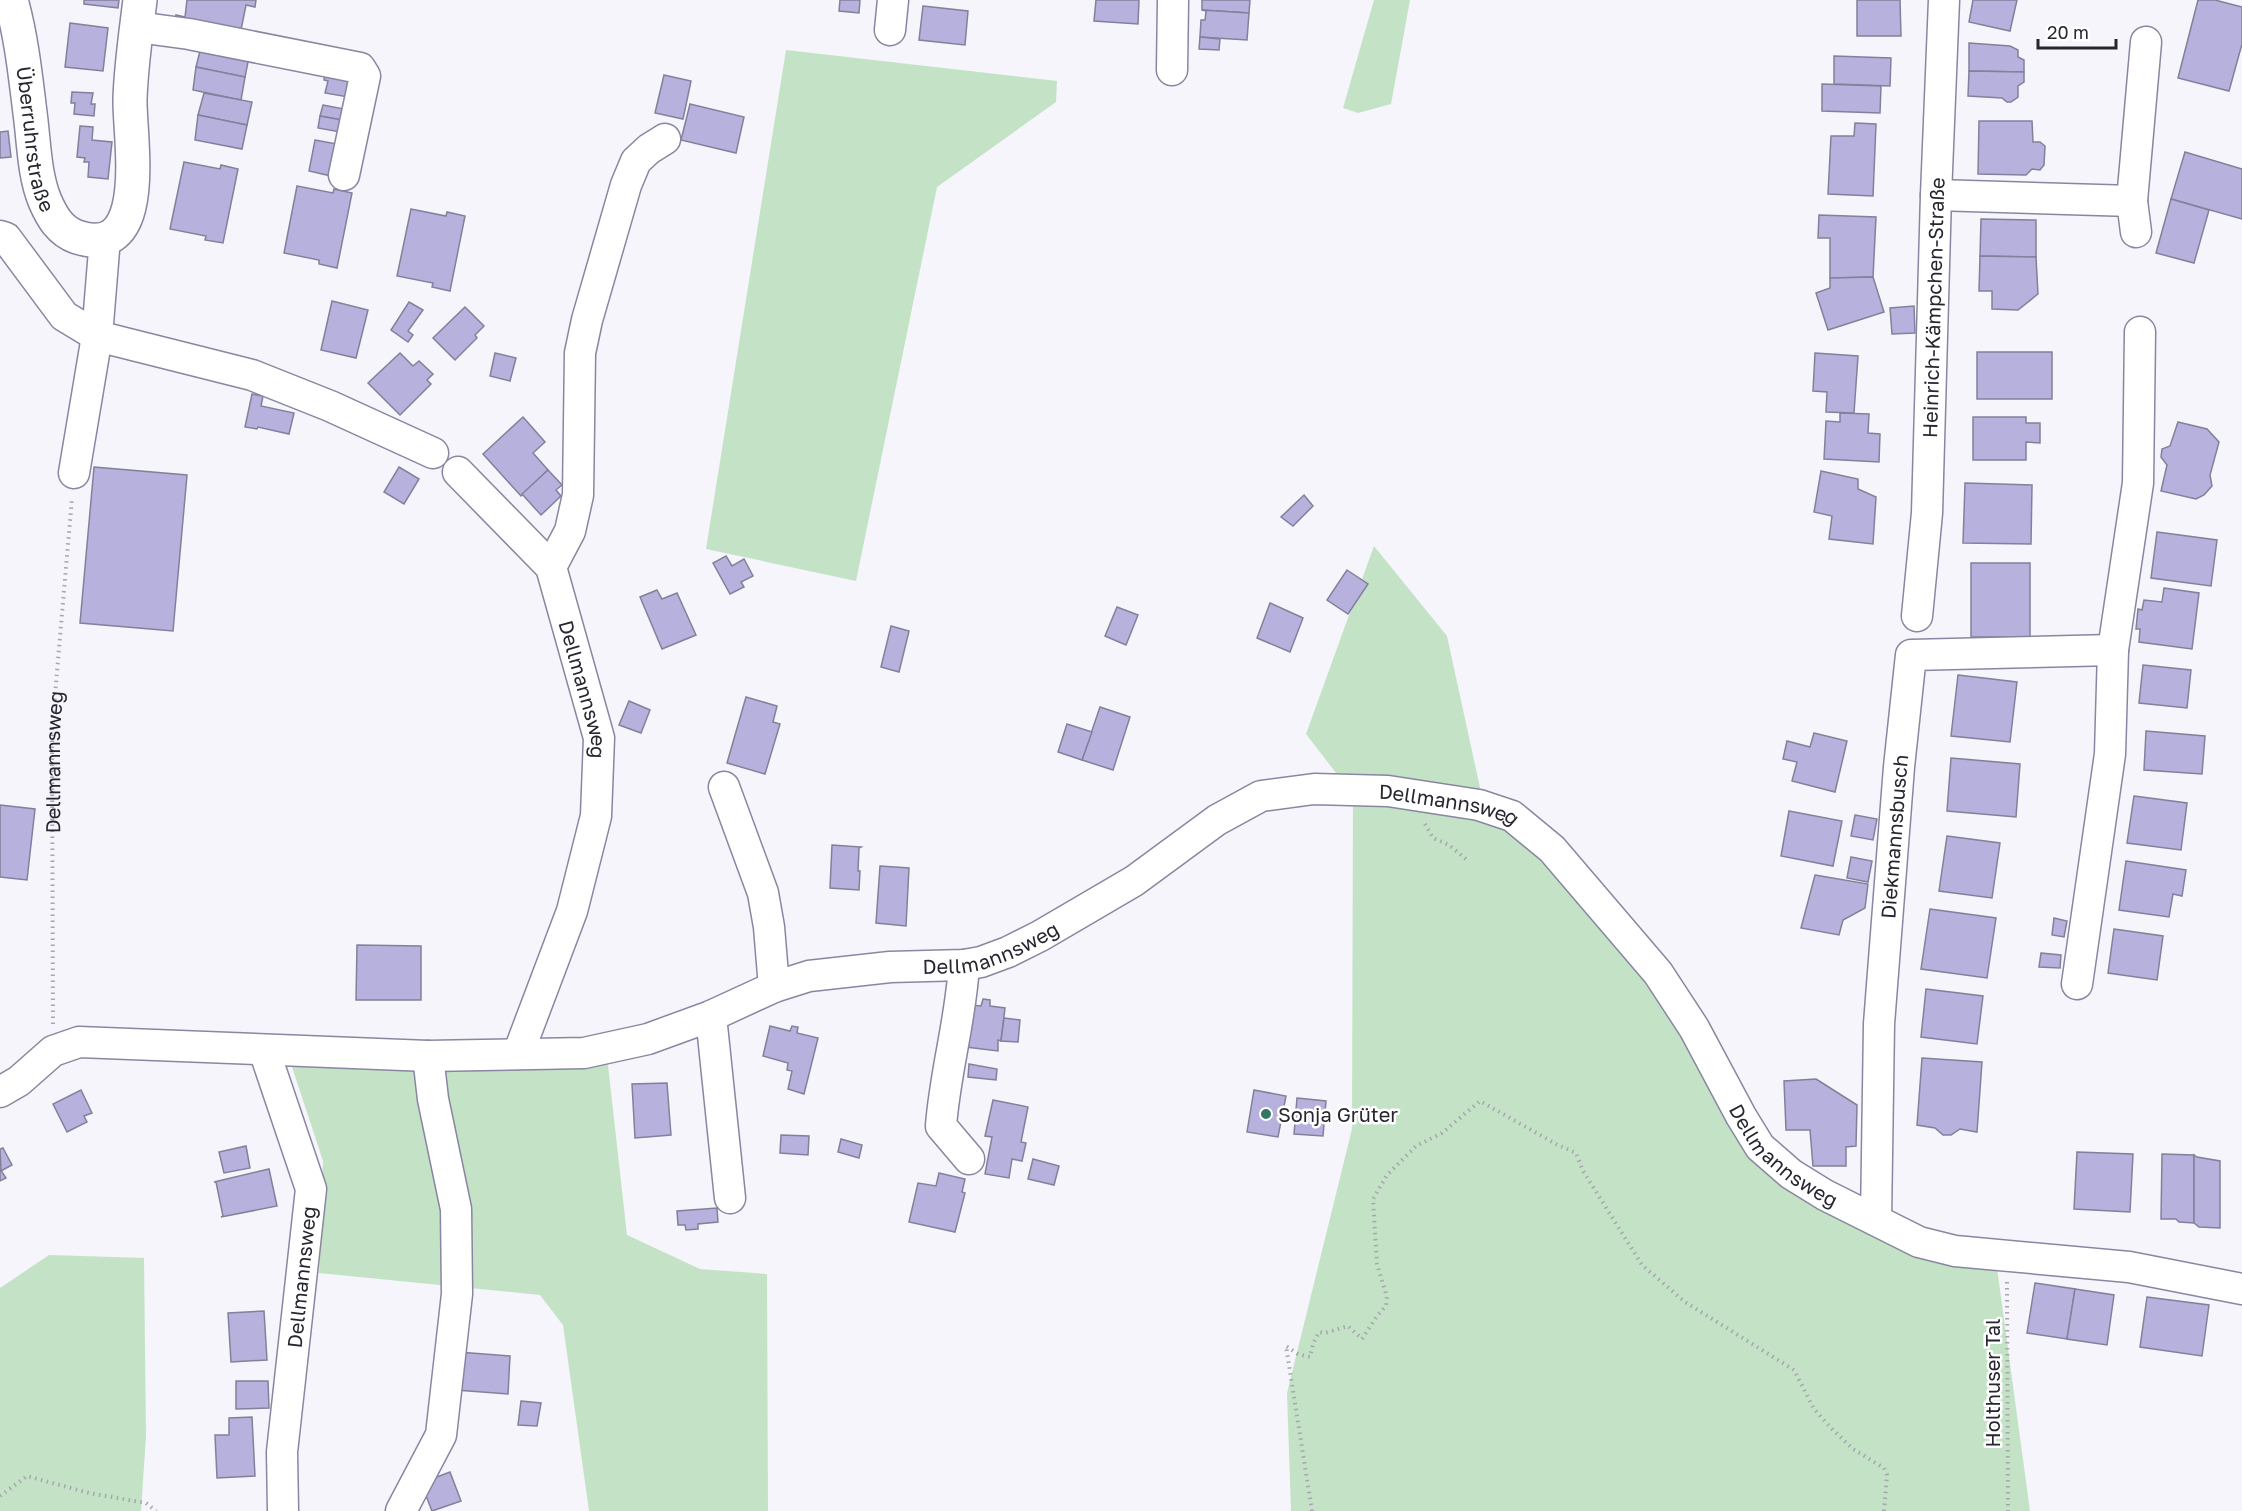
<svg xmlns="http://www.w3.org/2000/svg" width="2242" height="1511" font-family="'Golos Text',sans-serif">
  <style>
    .green { fill: #c4e3c6 }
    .building { fill: #b6b1dd; stroke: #83809b; stroke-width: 1.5 }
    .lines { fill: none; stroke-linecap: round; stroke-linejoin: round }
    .minor-casing { stroke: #8986a1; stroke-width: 33 }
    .major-casing { stroke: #8986a1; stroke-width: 36 }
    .path { stroke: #a6a6ae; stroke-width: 4; stroke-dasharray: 1.5 4.5; stroke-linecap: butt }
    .minor { stroke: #fff; stroke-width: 30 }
    .major { stroke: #fff; stroke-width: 33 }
    .poi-dot { fill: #347666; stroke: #fff; stroke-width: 2 }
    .labels { text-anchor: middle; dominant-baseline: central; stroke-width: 5; stroke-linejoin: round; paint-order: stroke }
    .street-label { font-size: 20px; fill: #262530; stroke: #fff }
    .poi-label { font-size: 20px; fill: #262530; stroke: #fff; text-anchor: start }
  </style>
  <rect width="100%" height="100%" fill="#f5f5fb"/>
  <g class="green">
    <polygon points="1374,0 1410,0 1391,104 1358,113 1343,108"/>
    <polygon points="786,50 1057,81 1056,102 937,187 856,581 706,549"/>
    <polygon points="1374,546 1447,636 1482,797 1656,975 1722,1083 1825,1198 1995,1253 2030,1511 1291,1511 1287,1393 1352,1129 1353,795 1306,734"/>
    <polygon points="288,1055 607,1056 627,1235 700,1269 767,1274 768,1511 589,1511 563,1325 540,1295 319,1273 323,1161"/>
    <polygon points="49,1255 144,1258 146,1436 141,1511 0,1511 0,1288"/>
  </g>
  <g class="building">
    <polygon points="84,0 119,0 118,8 84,4"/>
    <polygon points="187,0 256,0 255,7 246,5 241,30 174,28 176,15 185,17"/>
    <polygon points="840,0 860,0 859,13 839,11"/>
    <polygon points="1096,0 1139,0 1138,24 1094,21"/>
    <polygon points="1202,0 1250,0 1249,13 1202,10"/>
    <polygon points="1857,0 1900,0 1901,36 1857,36"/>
    <polygon points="1973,0 2017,0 2010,31 1969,22"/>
    <polygon points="2198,0 2215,0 2242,7 2242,44 2229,91 2178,78"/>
    <polygon points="923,6 968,11 965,45 919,40"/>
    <polygon points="1202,10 1249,13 1247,40 1200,37 1201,20 1205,20 1206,11"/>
    <polygon points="70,23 108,28 103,71 65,67"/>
    <polygon points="1200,37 1220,39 1219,50 1199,49"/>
    <polygon points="202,43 250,52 245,77 196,67"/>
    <polygon points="1969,43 2010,46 2018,50 2018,57 2024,60 2024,72 1969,71"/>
    <polygon points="1834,56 1891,58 1890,86 1834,84"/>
    <polygon points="196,67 245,77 241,100 193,90"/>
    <polygon points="326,69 352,73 348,97 325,93 328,81 324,80"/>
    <polygon points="1969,71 2024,72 2024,82 2018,86 2018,97 2011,102 2007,102 2002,98 1968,96"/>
    <polygon points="664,75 691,81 683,119 655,113"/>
    <polygon points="1822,84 1881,86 1880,113 1822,111"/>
    <polygon points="72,92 93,93 91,104 95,104 94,116 74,114 75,103 71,103"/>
    <polygon points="204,93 252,102 247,125 198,115"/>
    <polygon points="690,104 744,117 736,153 681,140"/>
    <polygon points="323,105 344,109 342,120 320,116"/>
    <polygon points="198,115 247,125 242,149 195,140"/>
    <polygon points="320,116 342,120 340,132 318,128"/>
    <polygon points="1979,121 2032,121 2033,142 2040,142 2045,146 2044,165 2040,170 2032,169 2026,175 1978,174"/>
    <polygon points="1855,123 1876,124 1873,196 1828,194 1831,136 1854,136"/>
    <polygon points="80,126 93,127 92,140 112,142 108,179 88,177 89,162 84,162 85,158 77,157"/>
    <polygon points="8,131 11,157 0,158 0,132"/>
    <polygon points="315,140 337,144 331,176 309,171"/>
    <polygon points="2185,152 2242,169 2242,219 2171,199"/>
    <polygon points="184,162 220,169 221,165 238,169 223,243 205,240 206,236 170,229"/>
    <polygon points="297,186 333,193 334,189 352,193 337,268 319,264 319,260 284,253"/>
    <polygon points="2171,199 2209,210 2194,263 2156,253"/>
    <polygon points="411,209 446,216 447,212 465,216 450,291 432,287 433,283 397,276"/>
    <polygon points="1819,215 1876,217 1873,277 1830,278 1830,238 1818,238"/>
    <polygon points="1981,219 2036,220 2036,257 1980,256"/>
    <polygon points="1980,256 2036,257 2038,294 2018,310 1992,309 1992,291 1979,291"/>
    <polygon points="1873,277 1884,312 1828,330 1816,293 1830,288 1830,278"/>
    <polygon points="332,301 368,310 356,358 321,350"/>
    <polygon points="409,302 423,310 408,331 413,335 408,342 391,330"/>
    <polygon points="1914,306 1915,333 1892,334 1890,308"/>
    <polygon points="465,307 484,326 475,335 477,338 455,360 433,338"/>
    <rect x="1977" y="352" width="75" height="47"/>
    <polygon points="400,353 413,366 419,361 433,374 427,380 431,384 400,415 368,383"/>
    <polygon points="495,353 516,358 510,381 490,376"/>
    <polygon points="1815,353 1858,356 1854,413 1826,412 1827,392 1813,391"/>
    <polygon points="252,394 263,396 261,406 294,413 289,434 258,427 257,429 245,427"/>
    <polygon points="1840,413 1869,414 1868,433 1880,434 1879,462 1824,459 1826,421 1840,422"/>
    <polygon points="523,417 545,442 533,453 548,470 521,496 483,454"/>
    <polygon points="1973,417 2026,417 2026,423 2040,423 2040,443 2026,442 2026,460 1973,460"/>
    <polygon points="2178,422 2207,429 2219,442 2210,475 2212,486 2204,495 2196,499 2161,491 2167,465 2161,457 2162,449 2170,446"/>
    <polygon points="94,467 187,475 173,631 80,623"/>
    <polygon points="399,467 419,479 404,504 384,492"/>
    <polygon points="548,470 562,485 556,490 561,496 541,515 522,494"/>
    <polygon points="1821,471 1858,479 1858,489 1876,497 1873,544 1829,539 1832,516 1814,512"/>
    <polygon points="1965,483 2032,485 2031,544 1963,543"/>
    <polygon points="1304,495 1313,506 1293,526 1281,517"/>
    <polygon points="2157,532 2217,540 2211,586 2151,578"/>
    <polygon points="726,556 732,566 744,559 753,576 741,582 744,587 730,594 713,563"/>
    <rect x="1971" y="563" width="59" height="74"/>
    <polygon points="1347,570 1368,584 1348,614 1327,600"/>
    <polygon points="2164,588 2199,593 2192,649 2139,642 2140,629 2136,629 2138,609 2142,610 2144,600 2162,602"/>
    <polygon points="657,590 662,599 677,593 696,635 662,649 640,597"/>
    <polygon points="1270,603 1303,618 1290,652 1257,638"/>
    <polygon points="1117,607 1138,615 1126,645 1105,636"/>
    <polygon points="891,626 909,631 899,672 881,667"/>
    <polygon points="2143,665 2191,670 2187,708 2139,703"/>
    <polygon points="1958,675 2017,682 2010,742 1951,736"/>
    <polygon points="746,697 777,706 773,722 780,724 765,774 727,763"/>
    <polygon points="629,701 650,710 641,733 619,725"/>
    <polygon points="1100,707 1130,717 1113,770 1082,760"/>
    <polygon points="1067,724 1092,732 1082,760 1058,752"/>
    <polygon points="2146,731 2205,736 2202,774 2144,770"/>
    <polygon points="1814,733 1847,741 1835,792 1792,781 1797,762 1783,759 1787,741 1810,747"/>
    <polygon points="1951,758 2020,764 2016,817 1947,811"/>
    <polygon points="2134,796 2187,803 2181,850 2127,843"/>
    <polygon points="0,805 35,809 27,880 0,877"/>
    <polygon points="1789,811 1842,821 1833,866 1781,856"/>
    <polygon points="1855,815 1877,819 1873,840 1851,836"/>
    <polygon points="1947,836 2000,843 1992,898 1939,891"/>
    <polygon points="832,845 861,847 859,848 858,871 860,871 859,890 830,888"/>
    <polygon points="1851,857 1872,861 1868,882 1847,878"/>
    <polygon points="2126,861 2186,870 2182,896 2173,894 2169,917 2119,910"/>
    <polygon points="880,866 909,868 906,926 876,923"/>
    <polygon points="1815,875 1868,884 1865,908 1843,920 1839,935 1801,928"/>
    <polygon points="1930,909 1996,918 1987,978 1921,969"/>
    <polygon points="2054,918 2067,921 2064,937 2052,935"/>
    <polygon points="2114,929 2163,936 2157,980 2108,973"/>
    <polygon points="357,945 421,946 421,1000 356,1000"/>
    <polygon points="2041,953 2061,955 2060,968 2039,967"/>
    <polygon points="1926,989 1983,996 1977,1044 1921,1037"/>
    <polygon points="983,999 990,1000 990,1006 1005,1008 1001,1041 998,1040 998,1051 966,1047 970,1005 981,1006"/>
    <polygon points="1004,1018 1020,1020 1018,1042 1001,1041"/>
    <polygon points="770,1026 790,1031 792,1026 798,1027 797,1033 818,1038 804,1094 788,1089 792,1071 787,1070 788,1063 763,1056"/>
    <polygon points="1922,1058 1982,1062 1977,1132 1960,1129 1951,1135 1943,1135 1935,1128 1917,1125"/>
    <polygon points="969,1064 997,1069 996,1080 968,1077"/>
    <polygon points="1816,1079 1857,1105 1856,1146 1846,1147 1846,1166 1813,1166 1810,1130 1786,1130 1784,1081"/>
    <polygon points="667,1083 671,1135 635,1138 632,1084"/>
    <polygon points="81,1090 92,1113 84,1116 87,1122 67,1132 53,1104"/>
    <polygon points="1254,1090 1286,1096 1278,1137 1247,1132"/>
    <polygon points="1297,1098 1326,1101 1323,1136 1294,1134"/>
    <polygon points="993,1100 1028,1107 1021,1142 1026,1143 1022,1161 1012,1159 1009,1178 985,1174 992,1137 985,1136"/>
    <polygon points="781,1135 809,1136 808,1155 780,1153"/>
    <polygon points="841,1139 862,1145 859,1158 838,1152"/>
    <polygon points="246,1146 250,1168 224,1173 219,1152"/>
    <polygon points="3,1148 12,1165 1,1171 0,1149"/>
    <polygon points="2077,1152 2133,1154 2130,1212 2074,1209"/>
    <polygon points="2162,1154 2194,1155 2194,1223 2179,1222 2176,1219 2161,1219"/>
    <polygon points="2194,1155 2197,1157 2220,1161 2220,1228 2199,1227 2194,1223"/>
    <polygon points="1033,1159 1059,1166 1054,1185 1028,1179"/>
    <polygon points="0,1169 6,1178 0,1181"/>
    <polygon points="269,1169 277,1206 221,1217 223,1216 216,1182 214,1182"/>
    <polygon points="939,1173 965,1179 962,1192 965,1193 955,1232 909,1222 918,1183 936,1186"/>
    <polygon points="717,1208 718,1222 698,1224 698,1229 686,1230 685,1225 678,1225 677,1211"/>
    <polygon points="2035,1283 2075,1289 2067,1339 2027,1333"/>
    <polygon points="2075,1289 2114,1295 2107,1345 2067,1339"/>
    <polygon points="2147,1297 2209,1305 2202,1356 2140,1347"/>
    <polygon points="264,1311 267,1360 231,1362 228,1313"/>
    <polygon points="458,1352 510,1356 508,1394 456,1390"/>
    <polygon points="236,1381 268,1381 269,1408 236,1409"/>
    <polygon points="521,1401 541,1403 537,1426 518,1425"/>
    <polygon points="252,1417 255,1476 217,1478 215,1435 229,1435 229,1418"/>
    <polygon points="450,1472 461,1501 432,1511 421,1483"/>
  </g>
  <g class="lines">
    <g class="minor-casing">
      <g id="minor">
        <polyline points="137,27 189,34 360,68 365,76 344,175"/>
        <polyline points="890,30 893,0"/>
        <polyline points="1172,70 1173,0"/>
        <polyline points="1936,195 2132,201"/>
        <polyline points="2136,232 2132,201 2146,42"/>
        <polyline points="0,236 6,238 64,316 97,336 252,375 330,406 433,453"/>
        <path id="s2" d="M458,472l93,95 48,171 -3,78 -24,95 -54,143"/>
        <polyline points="74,473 97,336 105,238"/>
        <polyline points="551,567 570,531 578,495 580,353 587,320 626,185 636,161 649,149 665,139"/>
        <path id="s3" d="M1917,616l10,-103 9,-318 8,-195"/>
        <polyline points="724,787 763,893 769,927 774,987"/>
        <path d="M964,965c-3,54 -19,107 -23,161l28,33"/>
        <polyline points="2077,984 2110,754 2113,650 2138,483 2140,332"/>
        <polyline points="711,1016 730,1198"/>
        <polyline points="264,1050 311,1189 282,1452 283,1511"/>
        <path id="s4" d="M0,1092l19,-11 34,-30 26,-9 349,14 156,-3 64,-14 63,-23 63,-29 35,-11 81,-9 74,-2 17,-3 27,-10 32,-16 94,-55 83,-61 44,-24 53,-7 74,2 91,14 33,11 40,33 106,124 36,55 47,88 19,31 31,27 34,21 94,47 36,9 174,16 113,22"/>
        <path id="s5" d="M1876,1220l3,-196 20,-257 12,-112 202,-5"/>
        <polyline points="401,1511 441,1435 457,1294 456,1209 433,1099 428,1056"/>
      </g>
    </g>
    <g class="major-casing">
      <g id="major">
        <path id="s6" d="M11,0c11,39 15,81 20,121 3,26 4,56 14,80 7,16 15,30 32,36 76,25 52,-101 53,-138 1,-33 6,-66 10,-99"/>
      </g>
    </g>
    <g class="path">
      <polyline points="1425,824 1433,838 1449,845 1467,860"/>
      <path id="s1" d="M53,1024l-1,-294 20,-232"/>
      <polyline points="2007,1282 2008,1511"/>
      <polyline points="0,1496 27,1476 89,1493 146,1503 156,1511"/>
      <polyline points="1312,1511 1286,1346 1298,1354 1310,1357 1313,1344 1319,1332 1325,1333 1348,1326 1362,1339 1377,1316 1386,1306 1387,1297 1377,1264 1373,1199 1387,1175 1416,1146 1442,1133 1480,1101 1556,1144 1576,1153 1583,1171 1642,1265 1685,1302 1794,1370 1814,1409 1830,1427 1853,1449 1884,1468 1887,1475 1884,1511"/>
    </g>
    <use href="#minor" class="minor"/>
    <use href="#major" class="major"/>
  </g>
  <circle class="poi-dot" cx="1266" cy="1114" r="6"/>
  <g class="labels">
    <g class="street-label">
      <text stroke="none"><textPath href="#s6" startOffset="141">Überruhrstraße</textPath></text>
      <text stroke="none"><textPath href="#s3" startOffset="309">Heinrich-Kämpchen-Straße</textPath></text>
      <text stroke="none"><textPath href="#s2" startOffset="260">Dellmannsweg</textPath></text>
      <text stroke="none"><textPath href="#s1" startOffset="262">Dellmannsweg</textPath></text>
      <text stroke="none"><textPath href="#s4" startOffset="1528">Dellmannsweg</textPath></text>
      <text stroke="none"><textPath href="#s5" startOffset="384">Diekmannsbusch</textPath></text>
      <text stroke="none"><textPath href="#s4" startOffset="1024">Dellmannsweg</textPath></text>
      <text stroke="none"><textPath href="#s4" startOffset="2032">Dellmannsweg</textPath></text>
      <text transform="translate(301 1277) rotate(-84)">Dellmannsweg</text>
      <text transform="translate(1992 1383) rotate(-90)">Holthuser Tal</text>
    </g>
    <g class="poi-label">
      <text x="1278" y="1114">Sonja Grüter</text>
    </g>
  </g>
  <path d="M2038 39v9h78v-9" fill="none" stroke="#262530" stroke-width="3"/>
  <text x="2047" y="39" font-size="18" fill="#262530" stroke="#ffffff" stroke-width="4.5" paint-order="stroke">20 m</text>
</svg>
